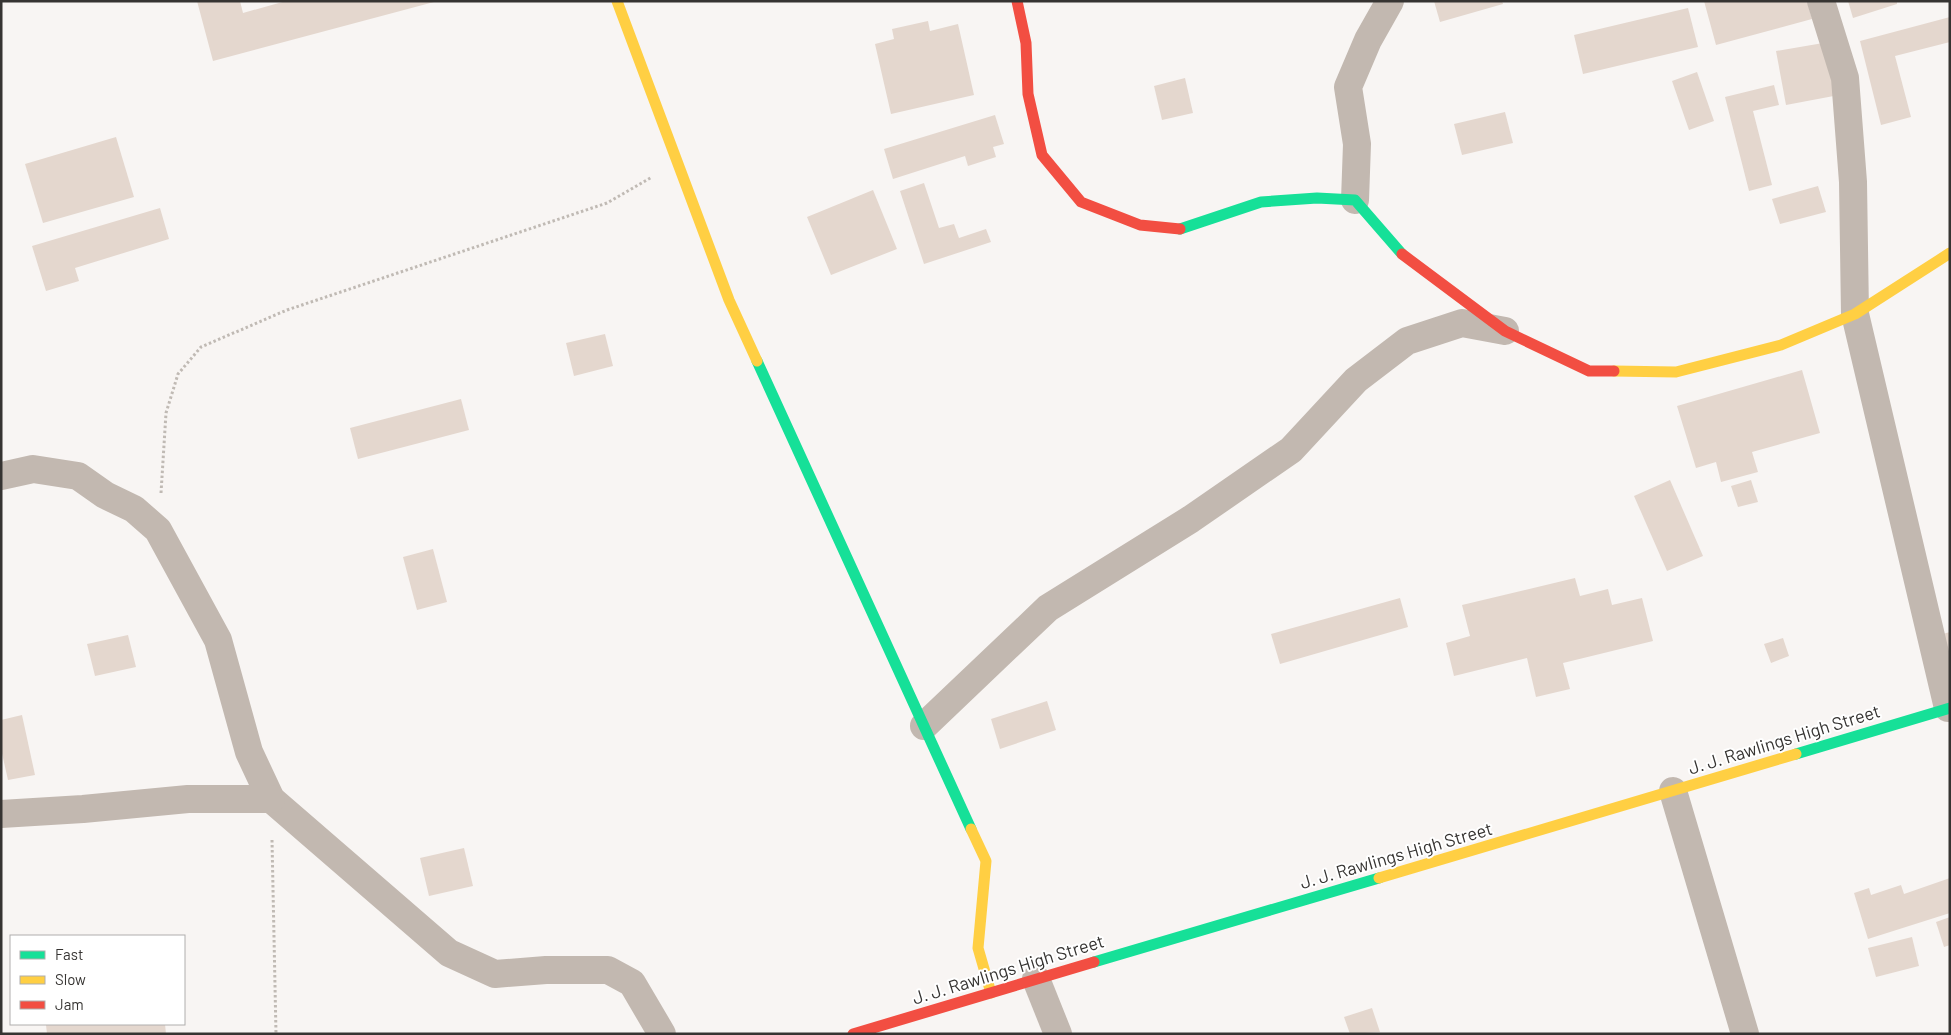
<svg xmlns="http://www.w3.org/2000/svg" width="1951" height="1035" font-family="Barlow,sans-serif">
  <style>
    .building { fill: #e4d7ce }
    .lines { fill: none; stroke-linecap: round; stroke-linejoin: round }
    .path { stroke: #c0bab4; stroke-width: 3; stroke-dasharray: 2.5 2.5; stroke-linecap: butt }
    .street { stroke: #c2b8b0; stroke-width: 28 }
    .fast { stroke: #16e098; stroke-width: 11 }
    .slow { stroke: #ffcf43; stroke-width: 11 }
    .jam { stroke: #f24e42; stroke-width: 11 }
    .labels { text-anchor: middle; dominant-baseline: central; stroke-width: 4; stroke-linejoin: round; paint-order: stroke }
    .street-label { font-size: 18px; fill: #363432; stroke: #fff }
  </style>
  <rect width="100%" height="100%" fill="#f8f5f3"/>
  <g class="building">
    <polygon points="197,1 240,1 243,13 286,1 434,2 213,61"/>
    <polygon points="1434,1 1502,1 1503,4 1440,22"/>
    <polygon points="1704,1 1807,1 1812,19 1716,45"/>
    <polygon points="1848,1 1897,1 1897,4 1853,18"/>
    <polygon points="1688,8 1698,47 1583,74 1574,35"/>
    <polygon points="1950,17 1950,42 1895,56 1911,117 1881,125 1860,41"/>
    <polygon points="928,21 930,31 958,24 974,95 891,114 875,44 894,39 892,29"/>
    <polygon points="1829,42 1839,95 1786,105 1776,51"/>
    <polygon points="1697,72 1714,121 1689,130 1672,81"/>
    <polygon points="1185,78 1193,113 1162,120 1154,86"/>
    <polygon points="1774,85 1779,105 1753,111 1772,185 1749,191 1725,97"/>
    <polygon points="1505,112 1513,143 1462,155 1454,124"/>
    <polygon points="995,115 1004,144 993,147 996,157 968,166 965,156 893,179 884,149"/>
    <polygon points="116,137 134,197 43,223 25,164"/>
    <polygon points="924,183 939,228 954,224 959,238 986,229 991,242 924,264 900,191"/>
    <polygon points="1818,186 1826,212 1780,224 1772,199"/>
    <polygon points="873,190 897,249 831,275 807,217"/>
    <polygon points="160,208 169,239 75,268 79,281 46,291 32,246"/>
    <polygon points="605,334 613,366 574,376 566,343"/>
    <polygon points="1802,370 1820,433 1752,452 1758,472 1721,482 1716,462 1696,468 1677,406"/>
    <polygon points="461,399 469,430 358,459 350,428"/>
    <polygon points="1670,480 1703,556 1667,571 1634,496"/>
    <polygon points="1751,480 1758,502 1738,507 1731,486"/>
    <polygon points="433,549 447,602 417,610 403,557"/>
    <polygon points="1575,578 1580,596 1608,589 1612,605 1642,598 1653,641 1563,663 1570,689 1536,697 1527,658 1454,676 1446,643 1470,636 1462,605"/>
    <polygon points="1400,598 1408,627 1280,664 1271,634"/>
    <polygon points="1950,632 1950,660 1939,635"/>
    <polygon points="128,635 136,667 95,676 87,644"/>
    <polygon points="1783,638 1789,656 1771,663 1764,644"/>
    <polygon points="1047,701 1056,730 1000,749 991,719"/>
    <polygon points="22,715 35,775 8,780 1,749 1,720"/>
    <polygon points="464,848 473,886 429,896 420,858"/>
    <polygon points="1950,878 1950,913 1868,939 1854,893 1869,888 1871,895 1901,885 1904,894"/>
    <polygon points="1950,917 1950,945 1944,947 1936,922"/>
    <polygon points="1912,937 1919,966 1876,977 1868,948"/>
    <polygon points="1372,1008 1380,1032 1350,1034 1344,1017"/>
    <polygon points="59,1024 165,1024 166,1034 47,1034 46,1025"/>
  </g>
  <g class="lines">
    <g class="path">
      <polyline points="161,493 166,413 178,374 201,347 287,310 607,203 652,177"/>
      <polyline points="272,840 276,1034"/>
    </g>
    <g class="street">
      <polyline points="1821,1 1845,78 1853,182 1855,314 1948,708"/>
      <polyline points="1355,200 1357,144 1348,87 1368,40 1390,1"/>
      <polyline points="1,476 33,469 78,476 105,495 134,509 158,530 218,640 249,752 271,799 449,953 495,974 546,970 608,970 632,983 662,1034"/>
      <polyline points="924,726 1048,608 1191,519 1291,450 1356,380 1407,341 1462,323 1505,331"/>
      <polyline points="1673,791 1745,1034"/>
      <polyline points="1,814 83,809 188,799 271,799"/>
      <polyline points="1036,979 1058,1034"/>
    </g>
    <g class="fast">
      <polyline points="1180,229 1261,202 1317,198 1355,200 1402,254"/>
      <polyline points="757,361 971,829"/>
      <polyline points="1796,754 1950,708"/>
      <polyline points="1094,962 1379,878"/>
    </g>
    <g class="slow">
      <polyline points="617,1 729,300 757,361"/>
      <polyline points="1614,371 1676,372 1781,345 1855,314 1950,253"/>
      <polyline points="971,829 986,861 978,948 991,993"/>
      <polyline points="1379,878 1796,754"/>
    </g>
    <g class="jam">
      <polyline points="1017,1 1026,43 1028,94 1042,155 1081,202 1140,225 1180,229"/>
      <polyline points="1402,254 1505,331 1589,371 1614,371"/>
      <polyline points="853,1034 1094,962"/>
    </g>
  </g>
  <g class="labels">
    <g class="street-label">
      <text transform="translate(1784 739) rotate(-17)">J. J. Rawlings High Street</text>
      <text transform="translate(1396 855) rotate(-16)">J. J. Rawlings High Street</text>
      <text transform="translate(1008 969) rotate(-17)">J. J. Rawlings High Street</text>
    </g>
  </g>
  <rect width="1951" height="1035" fill="none" stroke="#363432" stroke-width="5"/>
  <rect x="10" y="935" width="175" height="90" fill="#ffffff" stroke="#afaead"/>
  <rect x="20" y="951" width="25" height="8" fill="#16e098" stroke="#afaead"/>
  <text x="55" y="960" font-size="15" fill="#363432">Fast</text>
  <rect x="20" y="976" width="25" height="8" fill="#ffcf43" stroke="#afaead"/>
  <text x="55" y="985" font-size="15" fill="#363432">Slow</text>
  <rect x="20" y="1001" width="25" height="8" fill="#f24e42" stroke="#afaead"/>
  <text x="55" y="1010" font-size="15" fill="#363432">Jam</text>
</svg>
